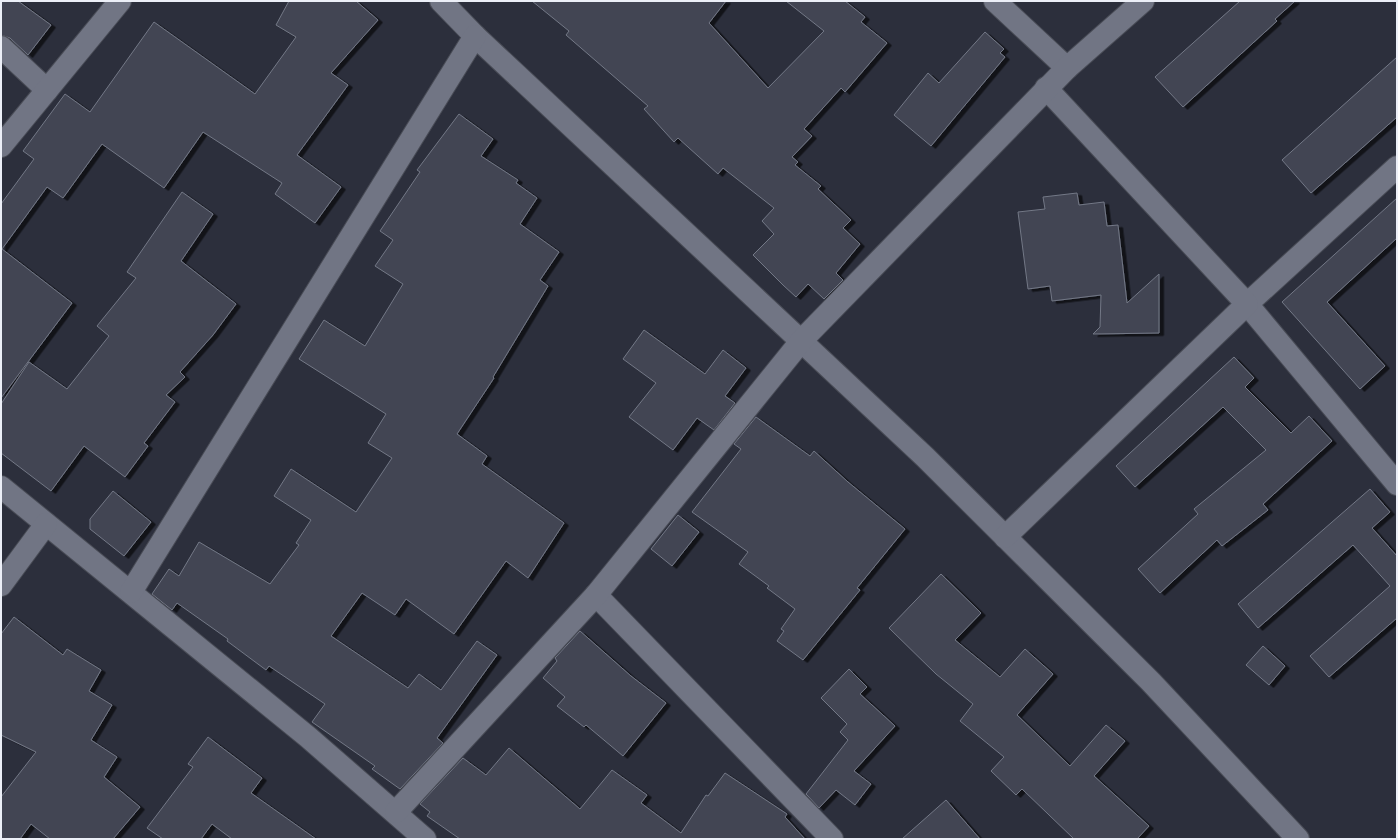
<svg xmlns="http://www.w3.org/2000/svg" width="1398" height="840" font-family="Roboto,sans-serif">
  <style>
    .building { fill: #424553; stroke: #737886; filter: url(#shadow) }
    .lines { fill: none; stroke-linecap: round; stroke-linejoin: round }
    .minor-casing { stroke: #484b55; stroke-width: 24 }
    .minor { stroke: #717584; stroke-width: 22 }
  </style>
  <defs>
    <filter id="shadow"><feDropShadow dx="4.5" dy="2.5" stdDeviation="0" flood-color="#0009"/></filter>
  </defs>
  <rect width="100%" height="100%" fill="#2c2f3c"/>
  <g class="building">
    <polygon points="1,1 18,1 51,25 28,55 10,38 1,35"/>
    <polygon points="289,1 356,1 378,20 331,73 348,85 297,155 341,187 315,223 275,194 282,183 203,132 164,188 102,144 63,198 47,187 2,249 72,303 1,398 1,204 34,159 23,151 65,94 90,112 154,22 255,94 296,37 276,25"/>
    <polygon points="532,1 726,1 709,23 768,88 824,31 786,1 845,1 865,17 861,22 887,43 845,92 841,88 804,129 812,136 792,157 798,162 795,165 821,186 818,189 851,220 843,228 860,244 836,273 843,280 824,299 808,284 796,297 783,285 753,255 774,234 762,221 774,208 723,168 718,174 678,138 674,142 644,109 648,106 566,35 569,31"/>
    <polygon points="1240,1 1295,1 1275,19 1277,21 1183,107 1155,77"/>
    <polygon points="985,32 1004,49 1000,53 1005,57 931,146 894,115 928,73 939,83"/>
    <polygon points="1397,57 1397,117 1311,193 1282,160"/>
    <polygon points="459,114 493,139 481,156 518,180 516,183 537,198 520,224 559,252 540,280 548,286 493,377 494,378 457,434 487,456 482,464 564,523 528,578 506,561 454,634 406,599 395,615 362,593 331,636 408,688 419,674 441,690 477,641 497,655 437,738 443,743 400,789 372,769 375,766 312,722 325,704 269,666 266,670 227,641 228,639 177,603 172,610 152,594 169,569 179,576 199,542 270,584 299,545 296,543 311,520 274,496 291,469 356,512 392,458 368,443 386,414 299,359 324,320 365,346 403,284 375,266 393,240 380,231 420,172 417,170"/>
    <polygon points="182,192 213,214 181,261 236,304 213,335 180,372 185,377 166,395 175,402 144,443 148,446 125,477 84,446 51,491 1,453 1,404 29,362 67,389 109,336 97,326 136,278 127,272"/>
    <polygon points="1077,193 1079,205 1104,202 1107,226 1118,225 1127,303 1159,274 1159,333 1093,334 1100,327 1101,295 1052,301 1050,286 1028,289 1018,212 1045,209 1043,197"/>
    <polygon points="1397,198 1397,238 1327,302 1385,366 1360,389 1282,302"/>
    <polygon points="644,330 705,374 723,350 746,368 725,396 735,403 714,430 697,418 673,450 629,417 656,383 623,359"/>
    <polygon points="1234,357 1254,378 1245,387 1291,433 1309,416 1332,441 1263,504 1268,510 1222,546 1217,540 1160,593 1138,569 1198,514 1194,509 1266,450 1223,407 1135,487 1116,466"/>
    <polygon points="756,417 810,456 814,451 848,482 905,529 857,588 860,590 803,660 777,641 784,631 781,629 795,609 767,588 769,586 739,564 748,552 692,512 741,449 734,444"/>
    <polygon points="1370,489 1390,512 1372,528 1397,556 1397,618 1329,677 1310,656 1390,586 1353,545 1258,628 1238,604"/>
    <polygon points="113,491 151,522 124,556 90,529 90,519"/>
    <polygon points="678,515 699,532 672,566 651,549"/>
    <polygon points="941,574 981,613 955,640 1000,677 1025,649 1053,674 1017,715 1070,766 1106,725 1125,741 1094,776 1149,826 1137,839 1074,839 1022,789 1016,795 991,771 1004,757 960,721 973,704 936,674 889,628"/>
    <polygon points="14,617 63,655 67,649 101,670 89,691 112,705 91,740 117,757 104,777 140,807 113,839 50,839 31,824 20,839 1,839 1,797 36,752 1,735 1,634"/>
    <polygon points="580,631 631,676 666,703 623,756 586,725 584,727 557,706 565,697 543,678 557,661 555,658"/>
    <polygon points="1263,646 1285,666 1269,685 1246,665"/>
    <polygon points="849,669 867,687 860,694 895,726 854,771 871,784 855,805 836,790 819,808 806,794 848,740 840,732 847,724 821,698"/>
    <polygon points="208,737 262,778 251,793 316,839 232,839 212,824 201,839 163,839 147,828 193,767 188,764"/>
    <polygon points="509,748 580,809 612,770 647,795 641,803 681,833 706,795 708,796 725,773 787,814 785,817 805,839 460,839 427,816 430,812 420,804 463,758 486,775"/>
    <polygon points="946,800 980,839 902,839"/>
  </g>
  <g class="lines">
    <g class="minor-casing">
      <g id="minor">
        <polyline points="441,1 475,36 925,457 1151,682 1298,839"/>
        <polyline points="995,1 1067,68"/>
        <polyline points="1,47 47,90"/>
        <polyline points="1,146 120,1"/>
        <polyline points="1397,167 1247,304 1397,484"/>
        <polyline points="1,487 308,737 425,839"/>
        <polyline points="1005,537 1247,304 1046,88"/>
        <polyline points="1,585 46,524"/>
        <polyline points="131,592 475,36"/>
        <polyline points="596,595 832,839"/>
        <polyline points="396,812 596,595 802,340 1067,68 1143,1"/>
      </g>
    </g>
    <use href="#minor" class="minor"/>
  </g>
  <rect width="1398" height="840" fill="none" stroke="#eceff7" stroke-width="4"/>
</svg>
